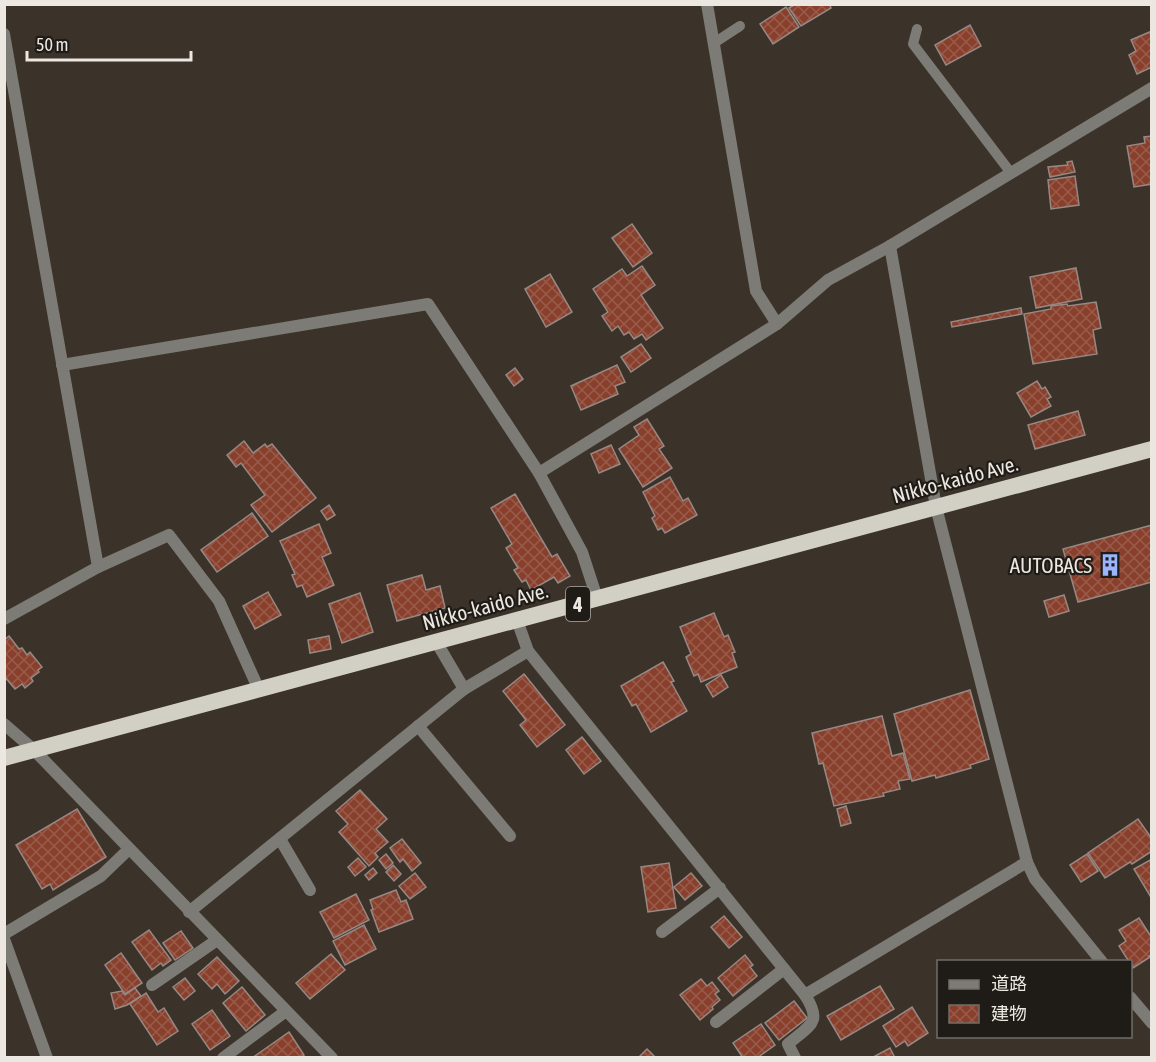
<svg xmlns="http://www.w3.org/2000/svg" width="1156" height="1062" font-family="'Asap Condensed','Noto Sans JP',sans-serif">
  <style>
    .building { fill: url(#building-cross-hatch); stroke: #978884; stroke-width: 1.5 }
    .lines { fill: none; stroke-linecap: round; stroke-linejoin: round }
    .service { stroke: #7c7b76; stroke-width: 10 }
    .minor { stroke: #7c7b76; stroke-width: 12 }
    .trunk { stroke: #d2d0c4; stroke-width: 16 }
    .labels { text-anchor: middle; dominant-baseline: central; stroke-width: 4.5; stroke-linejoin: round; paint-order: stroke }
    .shield { fill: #1f1b17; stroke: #aeaaa4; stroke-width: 1.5 }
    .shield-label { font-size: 20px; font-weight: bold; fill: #ece7e1 }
    .street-label { font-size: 21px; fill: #ece7e1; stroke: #1f1b17 }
    .poi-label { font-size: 21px; fill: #ece7e1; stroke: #1f1b17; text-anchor: end }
  </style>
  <defs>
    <pattern id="building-cross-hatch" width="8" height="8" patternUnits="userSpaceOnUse" patternTransform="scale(1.5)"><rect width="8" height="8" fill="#883f2c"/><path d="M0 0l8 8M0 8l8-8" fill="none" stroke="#995b4a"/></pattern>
  </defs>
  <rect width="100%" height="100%" fill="#3b332a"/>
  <g class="building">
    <polygon points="796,4 829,4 831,8 801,26 789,8"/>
    <polygon points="786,7 799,27 773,44 760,24"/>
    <polygon points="970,25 981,46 946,65 935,45"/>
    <polygon points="1152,31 1152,67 1137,74 1129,55 1136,51 1131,40"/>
    <polygon points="1152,136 1152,184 1134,187 1127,146 1145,143 1144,137"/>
    <polygon points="1072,161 1075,172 1050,177 1048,167 1068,165 1067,162"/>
    <polygon points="1075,176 1079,205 1051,209 1048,180"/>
    <polygon points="632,224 652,253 633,267 612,238"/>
    <polygon points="642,266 655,285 641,295 663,328 646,340 642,334 634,339 629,332 624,335 618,326 612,331 602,316 608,312 593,289 622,269 627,276"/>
    <polygon points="1076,268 1082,299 1036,308 1030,277"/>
    <polygon points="550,274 572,312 546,327 525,289"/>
    <polygon points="1096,302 1101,328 1093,330 1097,354 1033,364 1024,314 1051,309 1051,306 1067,304 1068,306"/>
    <polygon points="1021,308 1022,314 952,327 951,322"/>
    <polygon points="641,344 651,358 631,372 621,357"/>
    <polygon points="617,365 625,382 615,386 618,394 581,410 571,386"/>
    <polygon points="515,368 523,379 514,386 506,375"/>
    <polygon points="1037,381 1042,389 1045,387 1051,397 1047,399 1051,406 1031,417 1017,393"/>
    <polygon points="1078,411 1085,435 1035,449 1028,425"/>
    <polygon points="647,419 664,446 659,449 672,468 643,487 619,449 639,435 634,427"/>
    <polygon points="244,441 253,453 265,444 267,447 272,444 316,498 272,532 251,505 265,495 241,463 236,467 227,455"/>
    <polygon points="611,445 620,464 599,473 591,454"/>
    <polygon points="670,477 683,501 688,498 697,515 665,533 662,528 658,530 652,518 655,516 643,492"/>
    <polygon points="515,494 552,557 557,554 570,576 558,583 554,577 531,590 526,580 522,582 514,570 518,568 506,548 512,544 491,508"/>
    <polygon points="329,505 335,515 327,520 321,511"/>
    <polygon points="252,513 268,536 217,572 201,550"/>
    <polygon points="319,524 331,553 322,557 334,585 307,597 302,585 297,587 292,575 295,574 280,541"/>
    <polygon points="1152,525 1152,582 1078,602 1063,549"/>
    <polygon points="422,575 426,590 440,586 445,608 397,621 387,585"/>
    <polygon points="268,592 281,615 255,629 243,606"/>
    <polygon points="360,593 373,632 342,643 329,604"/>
    <polygon points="1064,595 1069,611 1049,617 1044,601"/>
    <polygon points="714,613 724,637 728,635 735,652 732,653 737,667 701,682 698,674 694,676 686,657 691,654 680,627"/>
    <polygon points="9,636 19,649 22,648 27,655 30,652 42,667 38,670 39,672 31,678 33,681 25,688 22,684 15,689 4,676 4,640"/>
    <polygon points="329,636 331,649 310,653 308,640"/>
    <polygon points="663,662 674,681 671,682 687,711 651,732 636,704 632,706 621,686"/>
    <polygon points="524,674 565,725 537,747 520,725 526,720 503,691"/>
    <polygon points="721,675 728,687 713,697 706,685"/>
    <polygon points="970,690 989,759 970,765 971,768 936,778 935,775 912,781 894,714"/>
    <polygon points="882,716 892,756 903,753 910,779 898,781 900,789 883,793 884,796 834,806 823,763 819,764 812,733"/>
    <polygon points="582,737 601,761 584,774 566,750"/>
    <polygon points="360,790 387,819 376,829 388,842 375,853 378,857 369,866 339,832 348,824 336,811"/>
    <polygon points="846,806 851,823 841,826 837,809"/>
    <polygon points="77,809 106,857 53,890 50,884 42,889 16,845"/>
    <polygon points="1138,819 1152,839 1152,851 1132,864 1130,862 1105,878 1088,853"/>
    <polygon points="402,839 421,863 412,871 403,859 400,862 390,848"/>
    <polygon points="386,854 393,863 386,869 379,860"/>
    <polygon points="1087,854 1098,871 1081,882 1070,865"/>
    <polygon points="358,858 366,867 355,876 348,867"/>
    <polygon points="1152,859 1152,899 1134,869"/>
    <polygon points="669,863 676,908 648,912 641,867"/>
    <polygon points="393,865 401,874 394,881 386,872"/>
    <polygon points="373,868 377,873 369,880 365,875"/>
    <polygon points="415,873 426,887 410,899 399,886"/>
    <polygon points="691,873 702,886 685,900 674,887"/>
    <polygon points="396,890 401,902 406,900 413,919 379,932 371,910 373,909 370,900"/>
    <polygon points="356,894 369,920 334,938 320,912"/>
    <polygon points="724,916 742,937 729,948 711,927"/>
    <polygon points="1139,918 1150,935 1152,933 1152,954 1149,956 1150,957 1133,968 1119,946 1126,941 1119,930"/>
    <polygon points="364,925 376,949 345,965 333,941"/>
    <polygon points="149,930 171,960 163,966 161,963 152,970 132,942"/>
    <polygon points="181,931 193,948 175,960 163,943"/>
    <polygon points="121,953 142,983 125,994 105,965"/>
    <polygon points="331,954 345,970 310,999 296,983"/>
    <polygon points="745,955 753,965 750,967 757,976 733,996 718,978"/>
    <polygon points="217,957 239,981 225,994 217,984 212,989 198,974"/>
    <polygon points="185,978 195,991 184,1000 173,987"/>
    <polygon points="701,979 707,986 712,982 719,991 715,994 720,1000 712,1007 713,1009 700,1020 680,995"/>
    <polygon points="880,986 894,1009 841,1040 827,1016"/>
    <polygon points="242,987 265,1015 246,1031 223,1003"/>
    <polygon points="135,988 141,996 127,1005 115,1009 111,993 122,991 125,995"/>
    <polygon points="146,993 158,1012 164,1008 178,1031 157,1045 130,1004"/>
    <polygon points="794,1001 807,1018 779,1040 765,1023"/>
    <polygon points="912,1007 928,1033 908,1046 905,1041 896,1047 883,1026"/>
    <polygon points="212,1010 230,1036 210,1050 192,1024"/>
    <polygon points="761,1024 775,1045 757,1058 743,1058 733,1043"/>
    <polygon points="289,1032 304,1055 300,1058 252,1058"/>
    <polygon points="890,1048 895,1058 876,1058 875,1056"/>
    <polygon points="647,1049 656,1058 638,1058"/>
  </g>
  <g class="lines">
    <g class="service">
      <polyline points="917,29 913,44 1011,173"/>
      <polyline points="714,43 740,26"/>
    </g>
    <g class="minor">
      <polyline points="707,4 756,291 777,324"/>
      <polyline points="4,34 98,567 4,619"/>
      <polyline points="890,246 936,507 1027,862 1035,879 1102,962"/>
      <polyline points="62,365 428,304 539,473 777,324 828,280 890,246 1152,88"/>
      <polyline points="539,473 582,552 597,598"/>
      <polyline points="98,567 169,535 219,601 259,690"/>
      <polyline points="517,620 528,651 805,995 1027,862"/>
      <polyline points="464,689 528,651"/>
      <polyline points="4,724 34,750 332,1058"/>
      <polyline points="418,726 510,836"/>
      <polyline points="280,839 310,890"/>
      <polyline points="189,912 464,689 437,643"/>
      <polyline points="662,932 720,888"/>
      <polyline points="4,934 101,876 129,849"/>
      <polyline points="4,939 47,1058"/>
      <polyline points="152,985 217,940"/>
      <polyline points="1130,997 1152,1023"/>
      <polyline points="716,1022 784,969"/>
      <polyline points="223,1058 286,1011"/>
      <path d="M795,1058l-7,-14c22,-19 35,-21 17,-49"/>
    </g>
    <polyline class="trunk" points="4,758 1152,449"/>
  </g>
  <defs>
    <g id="building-bare" transform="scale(1.8)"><path d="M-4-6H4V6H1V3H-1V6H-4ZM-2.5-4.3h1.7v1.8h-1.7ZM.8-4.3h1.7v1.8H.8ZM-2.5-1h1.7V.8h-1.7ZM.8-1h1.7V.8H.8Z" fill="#9ab5fd" stroke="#1f1b17" stroke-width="2.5" paint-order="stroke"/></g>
  </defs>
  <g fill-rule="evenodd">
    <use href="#building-bare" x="1110" y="565"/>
  </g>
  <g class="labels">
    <rect class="shield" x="566" y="587" width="24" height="34" rx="4.5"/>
    <g class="shield-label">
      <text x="578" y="604">4</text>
    </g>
    <g class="street-label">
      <text transform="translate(955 479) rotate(-15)">Nikko-kaido Ave.</text>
      <text transform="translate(485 606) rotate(-15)">Nikko-kaido Ave.</text>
    </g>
    <g class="poi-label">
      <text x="1092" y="565">AUTOBACS</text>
    </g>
  </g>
  <rect width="1156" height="1062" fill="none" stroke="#ece7e1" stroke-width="12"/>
  <rect x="937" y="960" width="195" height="78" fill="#1f1b17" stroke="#716d68" stroke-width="1.5"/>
  <rect x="949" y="980" width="30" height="9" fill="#7c7b76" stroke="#716d68" stroke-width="1.5"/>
  <text x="991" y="990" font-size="18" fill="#ece7e1">道路</text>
  <rect x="949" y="1005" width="30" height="18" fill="url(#building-cross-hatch)" stroke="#716d68" stroke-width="1.5"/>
  <text x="991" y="1020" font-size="18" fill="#ece7e1">建物</text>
  <path d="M27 51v9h164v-9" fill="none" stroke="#ece7e1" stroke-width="3"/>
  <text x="36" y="51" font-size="18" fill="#ece7e1" stroke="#1f1b17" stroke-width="4.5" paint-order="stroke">50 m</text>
</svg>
